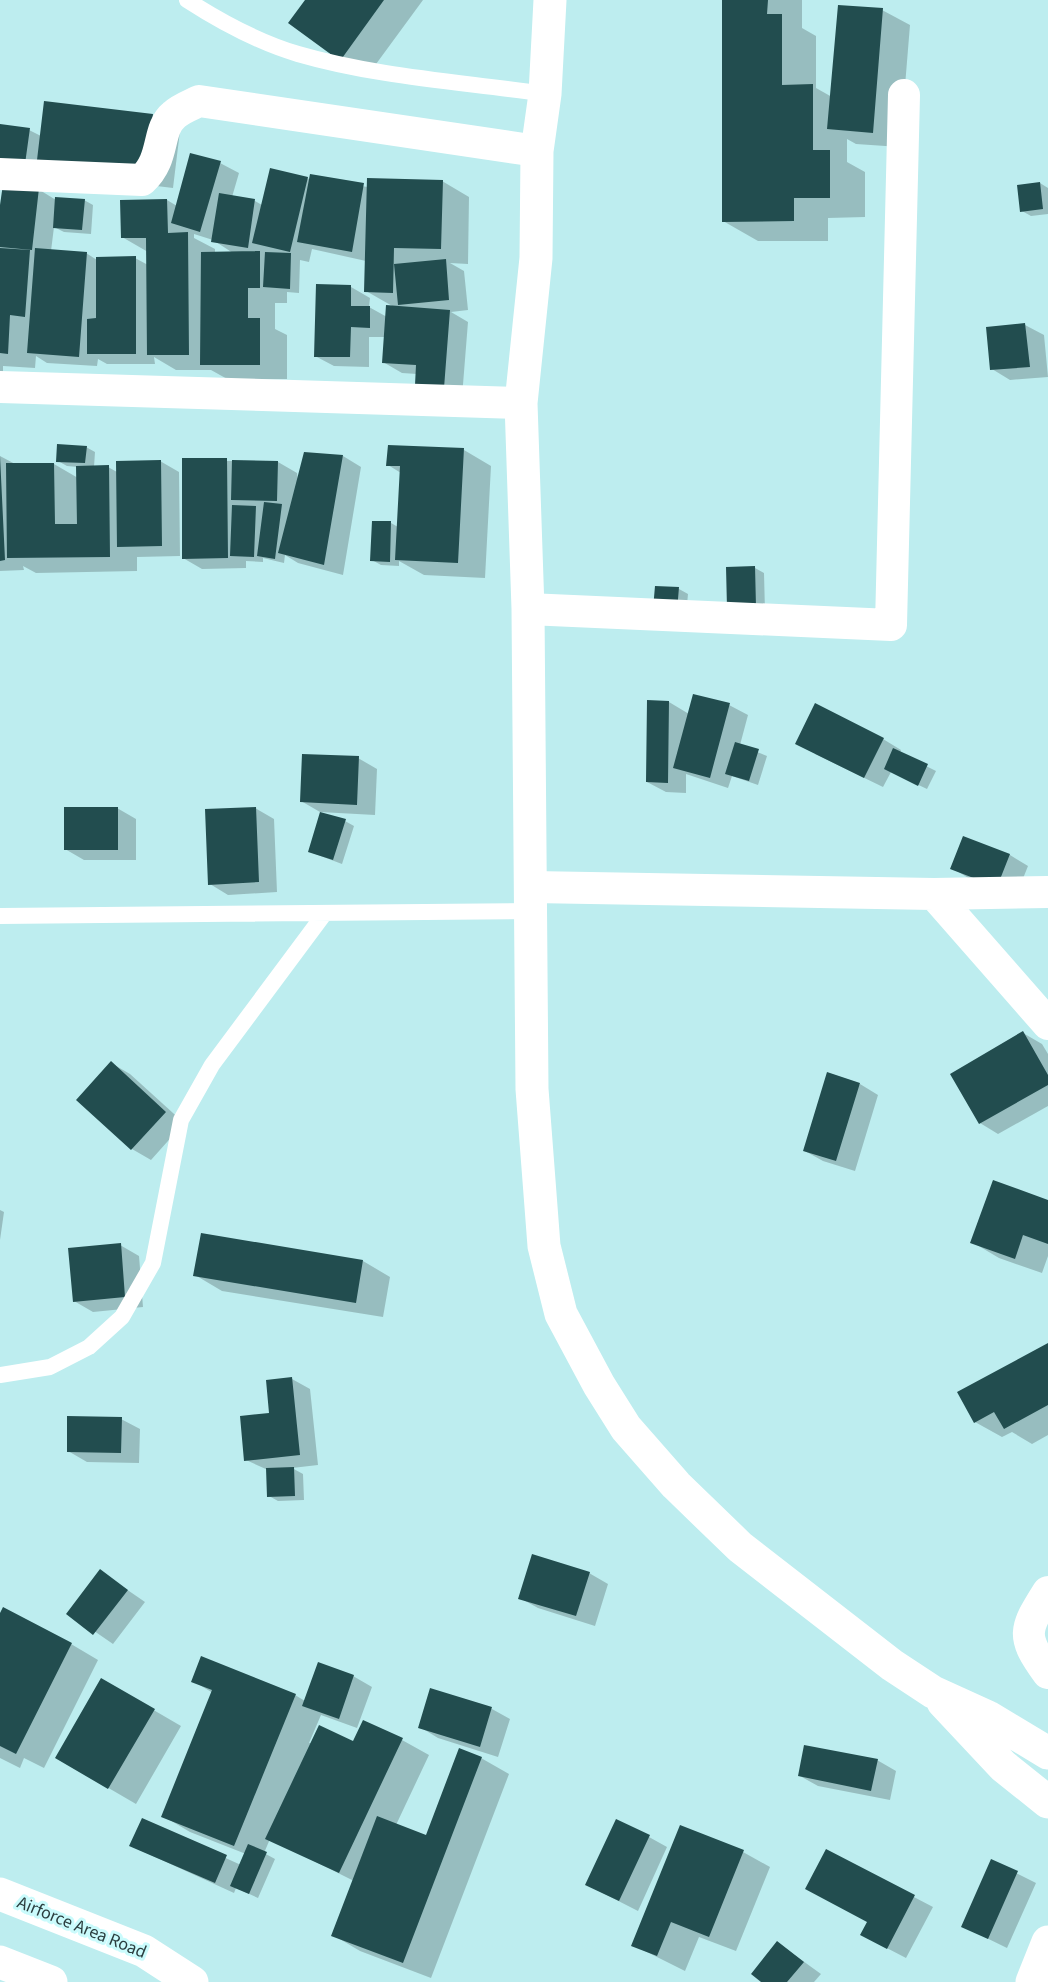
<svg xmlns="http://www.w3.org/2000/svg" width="1048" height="1982" viewBox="0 0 1048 1982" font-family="'Source Sans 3',sans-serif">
<rect width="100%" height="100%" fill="#bdedef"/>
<path fill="#0003" fill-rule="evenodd" d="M307,0h116l-55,75 -27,-15z
M724,0h78v28l14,8v52l16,9 50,-87 28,15 -10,122 -44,-3 -9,-5v23l18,10v45l-37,1v23h-70l-35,-20z
M152,116l28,15 -7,57 -107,-13 -66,-16v-34l29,5 12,6z
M220,163l19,10 -7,24 23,4 7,4 9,-35 39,9 58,8 74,-6 27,16 -1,67 -18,-1 14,8 4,39 -17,2 17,10 -6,75 -45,-23 -15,-1 -19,-11 2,-25h-16v30l-35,-1 -19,-10 2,-70 34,1 19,11 -1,9 18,10 7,-10 -28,-16v-30l-54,-12 -3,13 -9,-2 -1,33 -12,-1v11h-12v26l12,6v44l-58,1 -18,-10h-35l-22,-13 1,7h-48l-9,-5 -1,7 -50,-3 -11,-7 -1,12 -32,-2v6l-3,-1v-164l38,-18 18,11h28l9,5 -2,29 -27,-2 -10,-5 -3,24 35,2 11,7 38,-2 13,7v-13l-26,-15 45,-37 10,6zM194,234l19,6 20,13h-18v-4l-21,-11z
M1040,183l8,5v26l-17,2 -9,-5z
M1025,325l19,10 4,42 -38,3 -18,-11z
M86,447l9,5 -1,15h14l9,5 43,-11 19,11 1,84 -43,1v14l-101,2 -13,-7 1,4 -24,1v-115l17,9 37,-1 24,14v-11l-11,-1 -9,-5z
M464,450l27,16 -6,112 -61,-3 -25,-14v5l-18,-1 -9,-5 19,-37 7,4 3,-54 -13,-8z
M343,456l18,11 -18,108 -45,-12 -13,-8 -1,8 -21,-5v4l-17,-1v7l-44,1 -19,-11v-98l95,2 19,11 1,9z
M755,568l9,5 1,39h-28z
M657,587l22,2 9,5 -2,21z
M669,702l20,12 40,-9 19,10 -8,30 27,11 -9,29 -26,-9 -4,12 -42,-14v19l-20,-1 -19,-10z
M883,739l18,11 -1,3 36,18 -9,18 -36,-17 -8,15 -68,-33z
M358,758l19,11 -2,46 -55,-3 -19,-11z
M117,808l19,11v41h-52l-19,-11z
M255,808l19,11 3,73 -49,3 -18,-11z
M345,821l9,5 -12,38 -32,-12z
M964,838l46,17 18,11 -12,30 -46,-17 -18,-11z
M1023,1033l19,11 6,10v52l-50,28 -18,-11z
M111,1063l19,11 54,49 -33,37 -19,-11 -54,-49z
M860,1084l18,11 -23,76 -32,-10 -18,-10z
M1048,1201v55l-6,17 -43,-15 -27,-16z
M0,1210l4,2 -4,28z
M202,1235l161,26 27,16 -7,40 -161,-26 -27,-16z
M120,1245l19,11 4,51 -50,5 -19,-11z
M1048,1345v90l-16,9 -20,-12 -10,5 -27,-15z
M292,1379l18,10 8,76 -26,3 11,6 1,26 -26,1 -9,-5 -1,-26 -22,-10z
M121,1419l19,10 -1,34 -52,-1 -19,-11z
M100,1571l45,31 -32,42 -45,-31z
M589,1573l19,11 -13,42 -57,-18 -18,-10z
M0,1616l71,28 27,16 -54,108 -20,-10 -4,10 -20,-10z
M353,1676l19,11 -15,41 -36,-13 -12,28 93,-3 27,15 -33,70 31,12 54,-79 28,16 -78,204 -71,-27 -27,-16 21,-54 -84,-42 -6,14 11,6 -17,39 -22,-10 -2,5 -103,-47 11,-26 99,45 5,-11 -56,-22 -27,-16 50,-123 -20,-12 102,14 10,6z
M102,1680l79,46 -45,78 -79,-46z
M492,1709l18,10 -12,38 -60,-19 -18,-11z
M877,1760l19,11 -6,29 -72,-14 -18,-10z
M649,1837l18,10 -29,64 -51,-26z
M826,1851l107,56 -27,51 -25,-13z
M743,1852l27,15 -34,84 -37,-14 -14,34 -52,-26z
M992,1861l44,22 -29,65 -45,-22z
M778,1943l43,31 -7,8h-50z"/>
<path fill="#224d4f" d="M305,0h79l-44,61 -52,-38z
M722,0h46l-1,14h15v71l31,-1v66h17v48h-36v23l-72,1z
M838,5l45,3 -10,125 -46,-4z
M44,101l109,13 -7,59 -109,-13z
M0,124l30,4 -5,36 -25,-3z
M190,153l31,8 -21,71 -29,-9z
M270,168l38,9 -18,75 -38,-9z
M310,174l54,9 -12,69 -55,-10z
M367,178l76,2 -2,69 -47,-1 -1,45 -29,-1z
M1040,182l3,27 -23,3 -3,-27z
M3,184l36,4 -7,62 -32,-3v-42z
M219,193l36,6 -7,49 -37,-6z
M55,197l30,2 -3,31 -29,-2z
M167,199l1,34 20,-1 1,123h-42l-1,-117h-25l-1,-38z
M0,248l30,2 -5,67 -15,-2 -2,39 -8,-1z
M35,248l52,4 -8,105 -52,-4z
M260,251v37h-12v30h12v47h-60l1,-113z
M265,252l26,1 -1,36 -27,-2z
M136,256v98h-49v-35l9,-1v-61z
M446,259l3,41 -51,5 -4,-41z
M316,284l35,1v21h19v22l-19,-1 -1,30h-36z
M386,305l64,5 -6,78 -29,-3 1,-20 -34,-2z
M1025,323l5,44 -40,3 -4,-43z
M57,444l30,2 -2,17 -29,-1z
M388,445l76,3 -6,115 -63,-3 5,-94h-14z
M304,452l39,3 -19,110 -46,-12z
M0,456l5,104 -5,1z
M182,458h45l1,100 -46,1z
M161,460l1,86 -45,1 -1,-86z
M232,460l46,1 -1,40 -46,-1z
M6,463h48l1,61h22l-1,-58 33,-1 1,92 -103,1z
M264,502l18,2 -7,55 -18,-3z
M232,505l24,1 -2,51 -24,-1z
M372,521h19l-1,41 -20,-1z
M755,566l1,41 -29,1 -1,-41z
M655,586l24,1 -2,24 -24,-2z
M693,694l37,9 -20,75 -37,-10z
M647,700l22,1 -1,82 -22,-1z
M815,703l69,35 -20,40 -69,-34z
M735,742l24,7 -10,32 -24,-7z
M893,748l35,16 -10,22 -34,-17z
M302,754l57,2 -2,49 -57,-3z
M64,807h54v43h-54z
M256,807l3,75 -51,3 -3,-76z
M320,812l26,7 -13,41 -25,-8z
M963,836l47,18 -13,33 -47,-18z
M1023,1031l25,44v10l-69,39 -29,-50z
M111,1061l55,51 -35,38 -55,-50z
M827,1072l33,11 -24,78 -33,-10z
M993,1180l55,20v44l-25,-9 -8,24 -45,-16z
M201,1233l162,27 -7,43 -163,-27z
M121,1243l4,54 -52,5 -5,-54z
M1048,1343v62l-44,24 -10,-17 -20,11 -17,-31z
M292,1377l8,78 -56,6 -4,-45 29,-3 -3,-33z
M67,1416l55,1 -1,36 -54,-1z
M294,1467l1,29 -28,1 -1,-29z
M532,1554l58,18 -14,44 -58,-17z
M100,1569l28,21 -35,45 -27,-21z
M3,1607l69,36 -56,111 -16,-8v-133z
M201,1656l95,38 -62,152 -73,-29 51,-127 -21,-8z
M318,1662l36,13 -15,44 -37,-13z
M101,1678l54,31 -47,80 -53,-31z
M430,1688l62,19 -12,40 -62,-19z
M363,1720l40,18 -64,135 -74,-34 54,-114 34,16z
M804,1745l74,14 -7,32 -73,-15z
M459,1748l23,9 -79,206 -72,-27 46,-120 49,19z
M142,1818l85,37 -12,28 -86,-37z
M616,1819l34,16 -31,66 -34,-16z
M680,1825l64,25 -35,87 -38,-15 -14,34 -26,-10z
M248,1844l19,8 -18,42 -19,-8z
M826,1849l89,46 -28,54 -27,-14 7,-13 -62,-33z
M991,1859l27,12 -30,68 -27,-12z
M777,1941l27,21 -17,20h-26l-10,-8z"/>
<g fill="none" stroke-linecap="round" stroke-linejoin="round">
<path stroke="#fff" stroke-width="16" d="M187,0c34,22 71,42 111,54 79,23 165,28 247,40
M0,916l532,-5
M0,1375l50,-8 39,-20 33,-30 31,-54 28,-143 31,-55 113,-152"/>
<path stroke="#fff" stroke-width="32" d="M0,174l142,6c24,-22 14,-50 32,-65 6,-6 17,-10 25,-14l338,50
M0,387l521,16
M528,609l363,16 13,-530
M532,887l402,7 114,-2
M934,894l114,130
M1048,1592c-24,38 -27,44 0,81"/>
<path stroke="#fff" stroke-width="33" d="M550,0l-5,94 -8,57 -1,107 -15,145 7,206 4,480 12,157 17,68 38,71 27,43 50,57 64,62 152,118 41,27 55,25 60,36
M943,1702l60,64 45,36
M0,1894l144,57 48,31
M0,1962l51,20
M1032,1982l16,-40"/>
</g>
<g text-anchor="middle" stroke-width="6" stroke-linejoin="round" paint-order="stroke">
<g font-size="18" fill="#2b3e3f" stroke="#cafbfc">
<text transform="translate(82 1927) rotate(22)" y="6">Airforce Area Road</text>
</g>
</g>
</svg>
